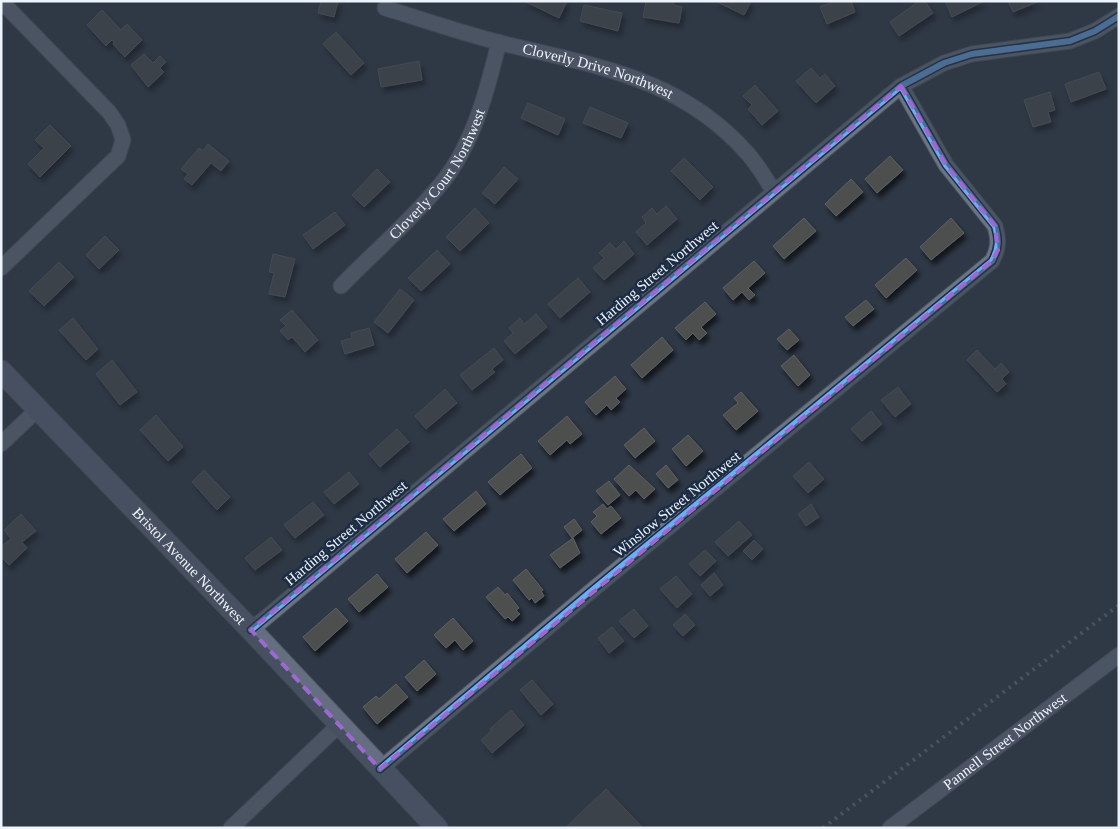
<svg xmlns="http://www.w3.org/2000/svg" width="1120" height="829" viewBox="0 0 1120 829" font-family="Georgia,serif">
<defs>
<filter id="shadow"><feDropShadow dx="3" dy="5" stdDeviation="2.5" flood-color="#0009"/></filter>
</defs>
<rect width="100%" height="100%" fill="#2f3846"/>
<path fill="#4d4f50" stroke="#5e6060" filter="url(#shadow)" d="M321,1h17l-4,16 -16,-4z
M524,1h43l-8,17z
M646,1h28l-1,4 9,2 -3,16 -36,-6z
M715,1h36l-7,14z
M835,1h16l4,11 -28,12 -7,-17z
M919,1h6l8,12 -34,23 -9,-14z
M945,1h39l-32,16z
M1008,1h29v1l-24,10z
M584,5l38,8 -4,18 -38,-10z
M102,10l19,20 6,-6 15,16 -17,17 -12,-13 1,-2 -2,-2 -6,6 -19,-21z
M336,32l28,31 -13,12 -28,-31z
M144,54l9,9 7,-7 6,6 -6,6 4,4 -16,15 -17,-22z
M419,61l3,19 -41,7 -3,-18z
M811,68l9,10 5,-4 10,12 -19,17 -20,-22z
M1099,72l7,17 -35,13 -6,-18z
M755,85l23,26 -16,14 -14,-16 4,-4 -9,-9z
M1050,92l5,18 -7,2 3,10 -18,5 -9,-27z
M528,103l37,16 -7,16 -37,-17z
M590,107l38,16 -7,15 -38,-15z
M50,125l21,21 -31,31 -12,-13 16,-16 -9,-8z
M208,144l21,17 -8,10 -10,-8 -19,22 -8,-6 4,-5 -7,-5 18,-21 4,3z
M890,156l13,14 -26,23 -12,-14z
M684,158l29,29 -13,13 -29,-29z
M504,167l14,12 -23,25 -13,-11z
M377,169l13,13 -26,25 -12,-12z
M851,179l12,13 -27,24 -11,-12z
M666,206l11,13 -30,26 -11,-13 10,-9 -4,-6 10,-9 5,6z
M475,208l14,15 -29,28 -14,-14z
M335,212l10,13 -32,24 -10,-14z
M804,218l12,13 -32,28 -11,-13z
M951,218l13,15 -33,27 -11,-13z
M105,236l14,14 -20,19 -13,-14z
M624,241l10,13 -30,26 -11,-12 11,-10 -5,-5 11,-10 6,6z
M437,250l13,14 -29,27 -13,-13z
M273,254l22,5 -10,38 -16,-3 5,-21 -5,-1z
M906,258l11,12 -31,28 -11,-13z
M754,261l11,12 -17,15 7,7 -6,5 -7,-8 -9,8 -10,-12z
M59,262l15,15 -30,29 -15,-15z
M578,278l12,14 -30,26 -12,-14z
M400,289l14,11 -26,33 -14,-11z
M866,300l8,9 -21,17 -8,-9z
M705,302l11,12 -15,13 6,6 -8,7 -6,-7 -7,7 -11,-12z
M292,310l26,30 -13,12 -13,-15 -4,3 -8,-9 6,-5 -6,-6z
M536,314l11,13 -32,27 -11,-13 9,-8 -4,-5 11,-10 4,6z
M73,318l25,31 -12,11 -27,-30z
M369,328l5,17 -29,9 -4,-13 11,-3 -1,-5z
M789,329l10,11 -12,10 -10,-11z
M662,337l11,13 -31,28 -11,-13z
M494,348l9,12 -11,9 3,3 -23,18 -12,-15z
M977,350l18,19 6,-6 8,9 -7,7 4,5 -9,8 -30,-32z
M794,355l16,20 -12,11 -17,-20z
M112,360l25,32 -17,13 -24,-31z
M615,376l11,13 -10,9 4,4 -9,8 -4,-5 -11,10 -11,-13z
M898,387l13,17 -16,13 -14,-17z
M445,389l12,14 -31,26 -11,-13z
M741,392l17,19 -22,19 -13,-15 15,-12 -4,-5z
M871,411l11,13 -20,17 -11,-12z
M156,415l27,32 -15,14 -28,-31z
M567,416l15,18 -12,10 -3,-4 -17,15 -12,-14z
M644,428l11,13 -20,17 -11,-13z
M397,429l12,13 -29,25 -11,-13z
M688,435l15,16 -17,15 -14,-17z
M521,454l11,14 -32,27 -12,-13z
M809,462l15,17 -16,14 -15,-17z
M629,465l26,24 -11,10 -8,-9 -7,6 -15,-17z
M666,465l12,15 -10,8 -12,-14z
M204,470l26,27 -13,13 -25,-28z
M349,472l10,12 -25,20 -10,-12z
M609,481l11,14 -12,10 -12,-14z
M476,491l10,13 -32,27 -11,-12z
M313,502l11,13 -29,23 -11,-13z
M603,504l4,5 4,-3 10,12 -20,16 -10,-12 6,-6 -4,-4z
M811,504l8,13 -13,9 -8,-12z
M21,514l15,17 -14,11 5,6 -18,17 -8,-8v-10l10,-8 -7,-9z
M574,519l8,11 -10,8 -8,-11z
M739,521l13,14 -24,21 -13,-14z
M426,532l12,13 -31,28 -12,-14z
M271,537l11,13 -27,20 -10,-12z
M573,538l7,15 -20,15 -10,-13z
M754,540l9,9 -11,11 -9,-9z
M705,550l11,11 -16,15 -11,-12z
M526,569l17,21 -2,1 3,5 -9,7 -3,-5 -3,2 -16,-20z
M714,573l9,12 -13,11 -9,-11z
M377,574l11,13 -29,25 -11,-13z
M676,576l16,18 -15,14 -17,-19z
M498,587l7,8 2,-2 12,15 -3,2 4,4 -8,7 -4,-4 -3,2 -19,-22z
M336,608l12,13 -33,30 -12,-14z
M634,609l14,17 -14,12 -15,-17z
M685,614l10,11 -12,11 -10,-11z
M453,618l20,23 -10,9 -8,-10 -9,8 -12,-13z
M612,627l12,14 -15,12 -11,-15z
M424,660l12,14 -19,17 -12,-14z
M532,680l21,24 -12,11 -21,-25z
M396,684l12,13 -31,27 -14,-17 13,-11 3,3z
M511,710l13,15 -32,28 -11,-13 11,-10 -2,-1z
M606,789l37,39h-78z"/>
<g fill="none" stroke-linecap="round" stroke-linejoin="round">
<defs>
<g id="street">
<path id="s1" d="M385,8c39,12 77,25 116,35 94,23 180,34 247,111 10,11 18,25 26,38"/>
<path d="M1,268l117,-112 5,-16 -5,-15 -9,-13 -108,-111"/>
<path id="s2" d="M341,286c31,-32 65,-61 94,-95 37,-41 51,-96 64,-149"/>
<path d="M1,444l37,-35"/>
<path d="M251,630l650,-544 43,-23 28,-9 98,-13 25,-10 24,-15"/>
<path d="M380,769l210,-177 402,-331c7,-13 7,-21 3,-35l-49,-61 -45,-79"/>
<path d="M231,828l108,-103"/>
<path id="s3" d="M890,828l229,-173"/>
</g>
<g id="secondary">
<path id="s4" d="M1,371l250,259 186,198"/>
</g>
</defs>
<use href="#street" stroke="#4f5762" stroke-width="17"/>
<use href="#secondary" stroke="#4f5762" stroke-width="23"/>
<use href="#street" stroke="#6b7585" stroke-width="15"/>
<use href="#secondary" stroke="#646e80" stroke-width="21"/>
<path stroke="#69717d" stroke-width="4" stroke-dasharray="2.5 5" stroke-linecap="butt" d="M823,828l296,-223"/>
<defs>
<path id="cycleway" d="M251,630l650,-544 43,-23 28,-9 98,-13 25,-10 24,-15
M380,769l210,-177 402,-331c7,-13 7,-21 3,-35l-49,-61 -45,-79"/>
</defs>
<use href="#cycleway" stroke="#1c2c44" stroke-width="9"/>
<use href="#cycleway" stroke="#6dadf4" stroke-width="6"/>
</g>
<path d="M0 0H1120V829H0ZM901,86l45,79 49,61 3,24 -6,11 -612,508 -129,-139z" fill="#2f3846" fill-opacity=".55" fill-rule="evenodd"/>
<path fill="none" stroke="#9e68d2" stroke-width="4" stroke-dasharray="10 6" stroke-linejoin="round" d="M901,86l45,79 49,61 3,24 -6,11 -612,508 -129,-139z"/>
<g text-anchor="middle" stroke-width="5" stroke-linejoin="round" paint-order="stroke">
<g font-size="15" fill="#eef4fe" stroke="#1c2c44">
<text dy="5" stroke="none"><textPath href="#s1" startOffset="222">Cloverly Drive Northwest</textPath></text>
<text dy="5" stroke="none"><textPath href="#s2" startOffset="149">Cloverly Court Northwest</textPath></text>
<text transform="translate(657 273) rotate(-40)" y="5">Harding Street Northwest</text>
<text transform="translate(677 504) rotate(-39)" y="5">Winslow Street Northwest</text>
<text transform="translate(346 533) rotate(-40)" y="5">Harding Street Northwest</text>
<text dy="5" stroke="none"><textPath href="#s4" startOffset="271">Bristol Avenue Northwest</textPath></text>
<text dy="5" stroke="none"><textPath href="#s3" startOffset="144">Pannell Street Northwest</textPath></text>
</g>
</g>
<rect width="1120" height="829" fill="none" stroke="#eef4fe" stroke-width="5"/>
</svg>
